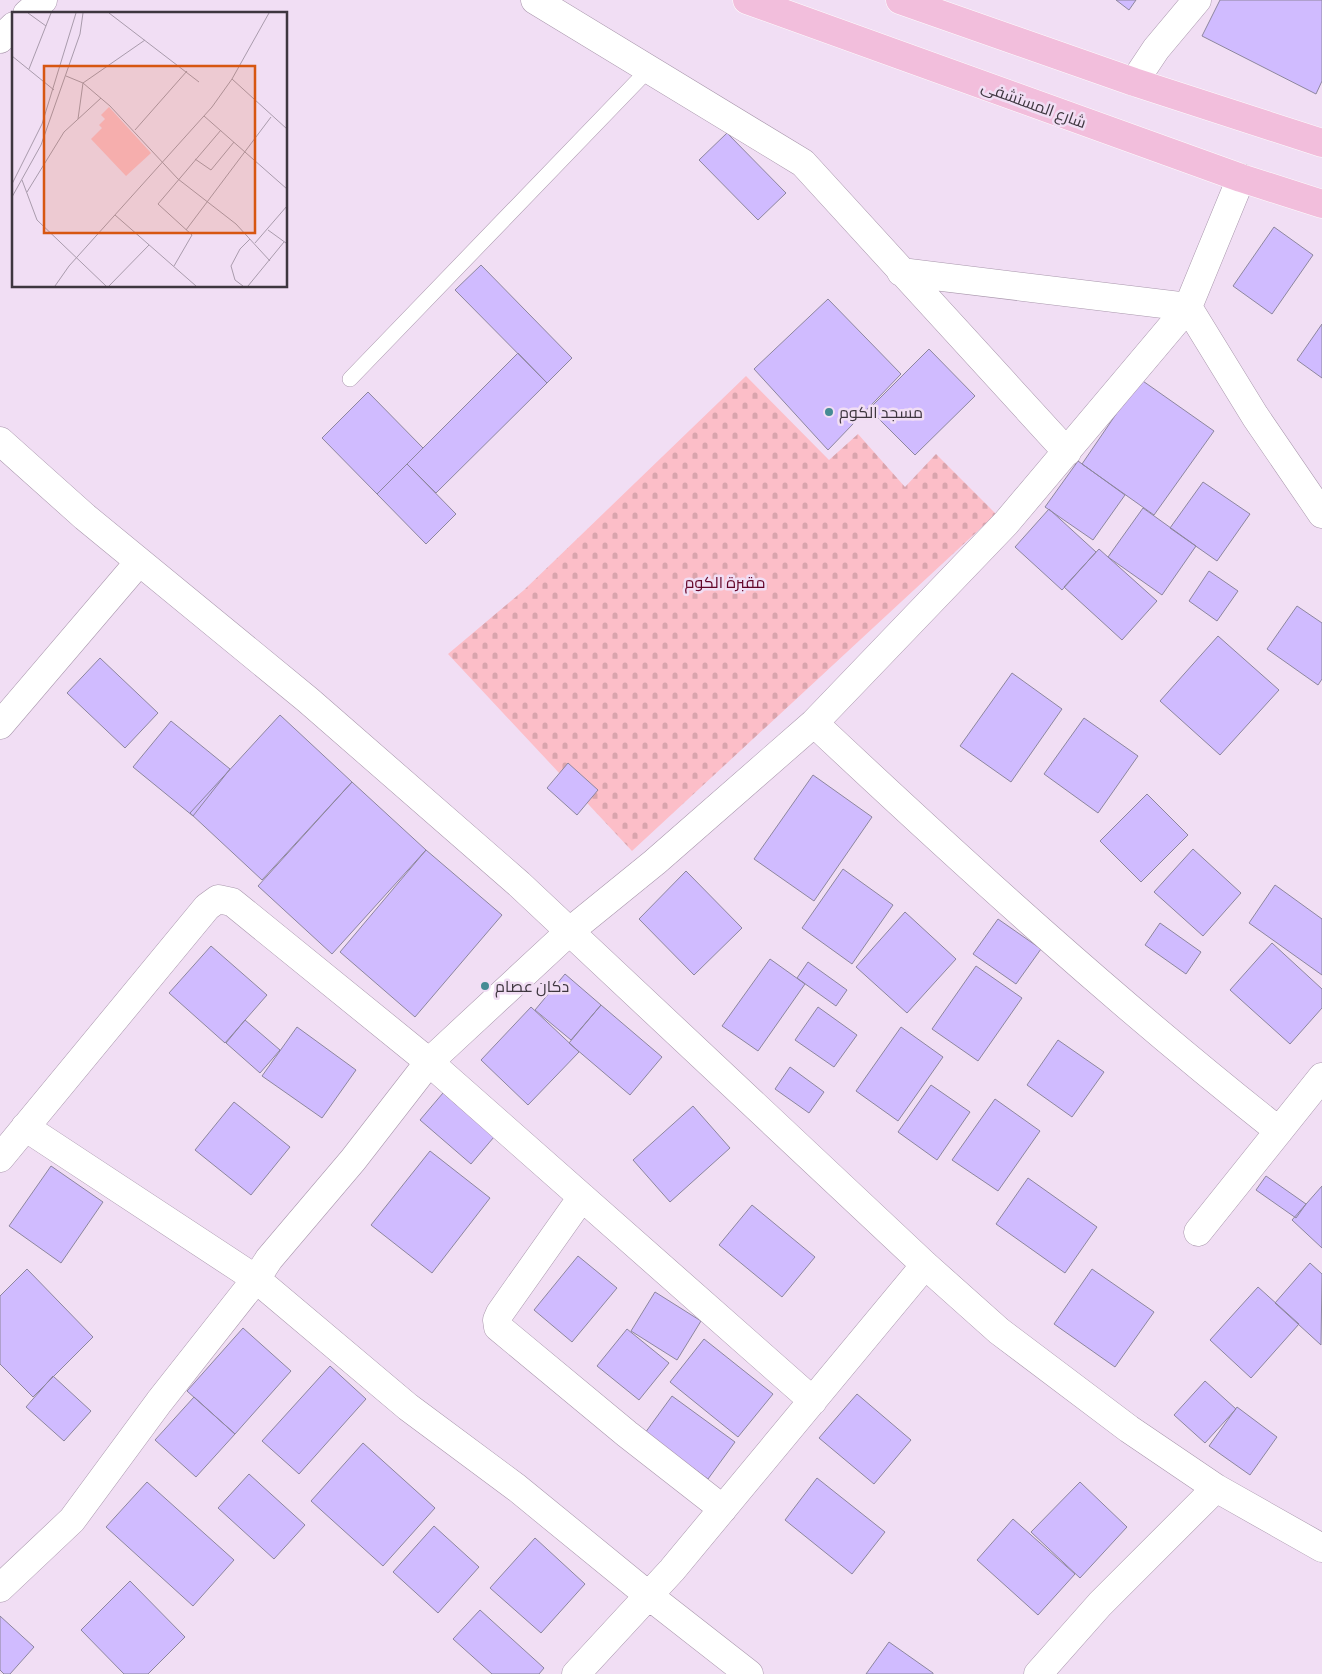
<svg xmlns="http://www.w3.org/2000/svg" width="1322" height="1674" viewBox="0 0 1322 1674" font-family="Barlow,Cairo,sans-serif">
<defs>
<pattern id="cemetery-stones" width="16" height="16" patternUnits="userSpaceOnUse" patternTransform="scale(1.25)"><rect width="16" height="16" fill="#fcbec8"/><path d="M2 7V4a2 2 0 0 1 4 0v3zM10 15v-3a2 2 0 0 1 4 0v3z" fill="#d9a4ad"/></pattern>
</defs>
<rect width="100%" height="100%" fill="#f1def4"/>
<path fill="url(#cemetery-stones)" d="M746,376l83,84 29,-26 47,53 31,-33 60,60 -364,337 -184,-197 76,-64z"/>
<path fill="#d0bbff" stroke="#8d869e" d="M1116,0h20l-7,10z
M1220,0h102v81l-6,13 -114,-58z
M727,133l59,60 -28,27 -59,-60z
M1274,227l39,28 -41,59 -39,-28z
M481,265l91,93 -25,25 -92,-93z
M828,299l73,75 -73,76 -74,-81z
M1322,324v54l-25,-18z
M929,349l46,47 -60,59 -46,-46z
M518,353l29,30 -111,110 -29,-29z
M1140,379l74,52 -60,84 -72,-51z
M368,392l55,56 -46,46 -55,-56z
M1078,461l47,34 -32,45 -48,-33z
M407,464l49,50 -30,30 -49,-50z
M1203,482l47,32 -33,47 -47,-33z
M1143,508l53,38 -34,49 -54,-38z
M1049,509l47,43 -34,38 -47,-43z
M1099,549l58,52 -35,39 -58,-53z
M1209,571l29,20 -21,30 -28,-20z
M1297,606l25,17v56l-4,6 -51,-36z
M1218,636l61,54 -59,65 -60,-54z
M100,658l58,55 -33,35 -58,-55z
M1012,673l50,36 -51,73 -51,-36z
M280,715l72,67 -90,98 -72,-67z
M1084,718l54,38 -40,57 -54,-39z
M171,721l59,48 -37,47 -60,-49z
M568,763l30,27 -21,25 -30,-27z
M813,775l59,42 -58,84 -60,-42z
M352,782l74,68 -94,104 -74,-68z
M1147,794l41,41 -47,47 -41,-41z
M1193,849l48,44 -38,43 -49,-44z
M426,850l76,65 -87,102 -75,-65z
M843,869l50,36 -41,59 -50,-36z
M686,871l56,57 -48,47 -55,-56z
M1275,885l47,34v56l-73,-52z
M905,912l51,47 -49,54 -51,-46z
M998,919l43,30 -25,35 -43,-30z
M1160,923l41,29 -15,22 -41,-29z
M1272,943l50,46v19l-32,36 -60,-54z
M211,946l56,49 -42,48 -56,-50z
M770,959l35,25 -47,67 -36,-25z
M808,962l39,28 -11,16 -39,-28z
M976,966l46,32 -44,63 -46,-32z
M565,974l36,31 -30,35 -36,-30z
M601,1005l61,52 -32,38 -61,-52z
M531,1007l48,45 -51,53 -47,-45z
M818,1007l39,28 -23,32 -39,-27z
M245,1020l35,30 -20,23 -34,-30z
M297,1027l59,43 -34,48 -60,-42z
M901,1027l42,30 -45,64 -42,-30z
M1058,1040l46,32 -32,45 -45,-32z
M790,1067l34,25 -15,21 -34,-24z
M931,1085l39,27 -33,48 -39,-28z
M443,1093l51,44 -23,27 -51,-44z
M995,1099l45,32 -42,60 -46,-31z
M234,1102l56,45 -39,48 -56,-45z
M693,1106l37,42 -60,54 -37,-42z
M430,1151l60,47 -58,75 -61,-48z
M51,1166l52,36 -42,61 -52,-37z
M1266,1176l40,28 -10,14 -40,-28z
M1028,1178l69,49 -32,46 -69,-49z
M1322,1186v62l-30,-28z
M752,1205l63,52 -33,40 -63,-52z
M578,1256l39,32 -45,54 -38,-32z
M1310,1263l12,11 -1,71 -46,-42z
M27,1269l66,68 -60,60 -33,-33v-68z
M1092,1269l62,43 -39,55 -61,-43z
M1258,1287l41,37 -48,54 -41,-38z
M655,1292l46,29 -24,39 -46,-29z
M243,1328l48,43 -56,63 -48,-43z
M627,1329l42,34 -30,37 -42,-34z
M704,1339l69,55 -35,43 -68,-55z
M330,1366l36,33 -67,75 -37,-33z
M53,1376l38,35 -27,30 -38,-34z
M1205,1381l31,28 -31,34 -31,-28z
M857,1394l54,46 -37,44 -55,-46z
M672,1396l63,46 -27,37 -63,-46z
M194,1397l41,37 -39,43 -41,-37z
M1237,1407l40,30 -27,38 -41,-29z
M363,1443l72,65 -52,58 -72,-65z
M249,1474l56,51 -31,34 -56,-51z
M817,1478l68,54 -33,42 -67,-54z
M147,1482l87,78 -41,46 -87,-79z
M1080,1482l47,45 -47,51 -49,-46z
M1013,1519l62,55 -37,41 -61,-55z
M434,1526l45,41 -41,46 -45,-41z
M535,1538l50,46 -44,49 -51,-45z
M130,1581l55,56 -37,37h-24l-43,-44z
M480,1610l64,58 -5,6h-47l-39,-35z
M0,1616l34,31 -24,27h-6l-4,-4z
M889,1642l44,31v1h-67z"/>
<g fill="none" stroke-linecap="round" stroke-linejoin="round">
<defs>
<path id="lane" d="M350,379l299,-310"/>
<path id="street" d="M535,0l268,163 264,289
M27,14l16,-14
M0,39l14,-13
M1134,82l22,-33 41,-49
M901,272l287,35 67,109 67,98
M0,441l85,76 223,183 211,184 406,381 74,66 130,98 87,59 106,60
M814,723c150,141 303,280 465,408
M0,725l139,-163
M25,1127l231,152 152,128 109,81 131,107 101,79
M0,1158l207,-251 11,-8 14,3 197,160 384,339
M582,1197l-82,116 -3,7 1,7 129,107 96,75
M1198,1232l124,-155
M0,1588l72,-68 87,-118 97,-123 13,-20 84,-99 76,-98 141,-131 85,-69 159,-139 192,-200 182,-216 53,-129
M576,1674l96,-104 253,-305
M1038,1674l62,-70 116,-116"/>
<path id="primary" d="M747,0l494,178 81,26
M900,0l234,82 188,61"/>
</defs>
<use href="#lane" stroke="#a997ac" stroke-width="16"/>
<use href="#street" stroke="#a997ac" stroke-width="29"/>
<use href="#primary" stroke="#fff" stroke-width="29"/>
<use href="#lane" stroke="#fff" stroke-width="15"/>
<use href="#street" stroke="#fff" stroke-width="28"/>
<use href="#primary" stroke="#f2bedc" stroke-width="28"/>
</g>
<g fill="#458b94" stroke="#f1def4" stroke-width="2">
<circle cx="829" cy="412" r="5"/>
<circle cx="485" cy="986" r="5"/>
</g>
<g text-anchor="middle" stroke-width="5" stroke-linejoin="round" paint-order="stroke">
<g font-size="16" fill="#3e363f" stroke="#f1def4">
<text transform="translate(1034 104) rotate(20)" y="6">شارع المستشفى</text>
</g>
<g font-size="16" fill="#3e363f" stroke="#f1def4" text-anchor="start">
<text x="839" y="418">مسجد الكوم</text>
<text x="495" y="992">دكان عصام</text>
</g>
<g font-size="16" fill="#630428" stroke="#f1def4">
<text x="725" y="588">مقبرة الكوم</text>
</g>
</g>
<g transform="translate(12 12)">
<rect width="275" height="275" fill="#f1def4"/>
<path d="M97,95l42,46 -25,23 -35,-37 11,-11 -3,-3 6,-6 -4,-4z" fill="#fcbec8"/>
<path fill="none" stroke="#a99bac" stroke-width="1" d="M16,1l18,13M97,1l90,69M0,44l42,34M17,57l22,-56M54,64l17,7 27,23 68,73 58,45 34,37M220,67l55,50M192,104l83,73M66,107l5,-36 62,-43M123,118l52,-59M183,147l16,11 23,-28M10,168l15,40 69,66M0,172l30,-60 34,-111M15,180l37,-60 37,-34M0,185l29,-52 39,-111 3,-21M103,203l81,71M174,218l85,-113M256,218l18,13M243,231l32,-37M162,254l18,-31 -34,-31 63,-74M43,274l14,-20 143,-159 20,-28 37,-66M97,274l40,-41M231,274l-8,-6 -4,-14 9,-17 10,-10M236,274l36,-44"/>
<path fill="#d75611" fill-opacity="0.15" stroke="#d75611" stroke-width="2.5" d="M32,54h211v167h-211z"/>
<rect width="275" height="275" fill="none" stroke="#3e363f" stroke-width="2.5"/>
</g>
</svg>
